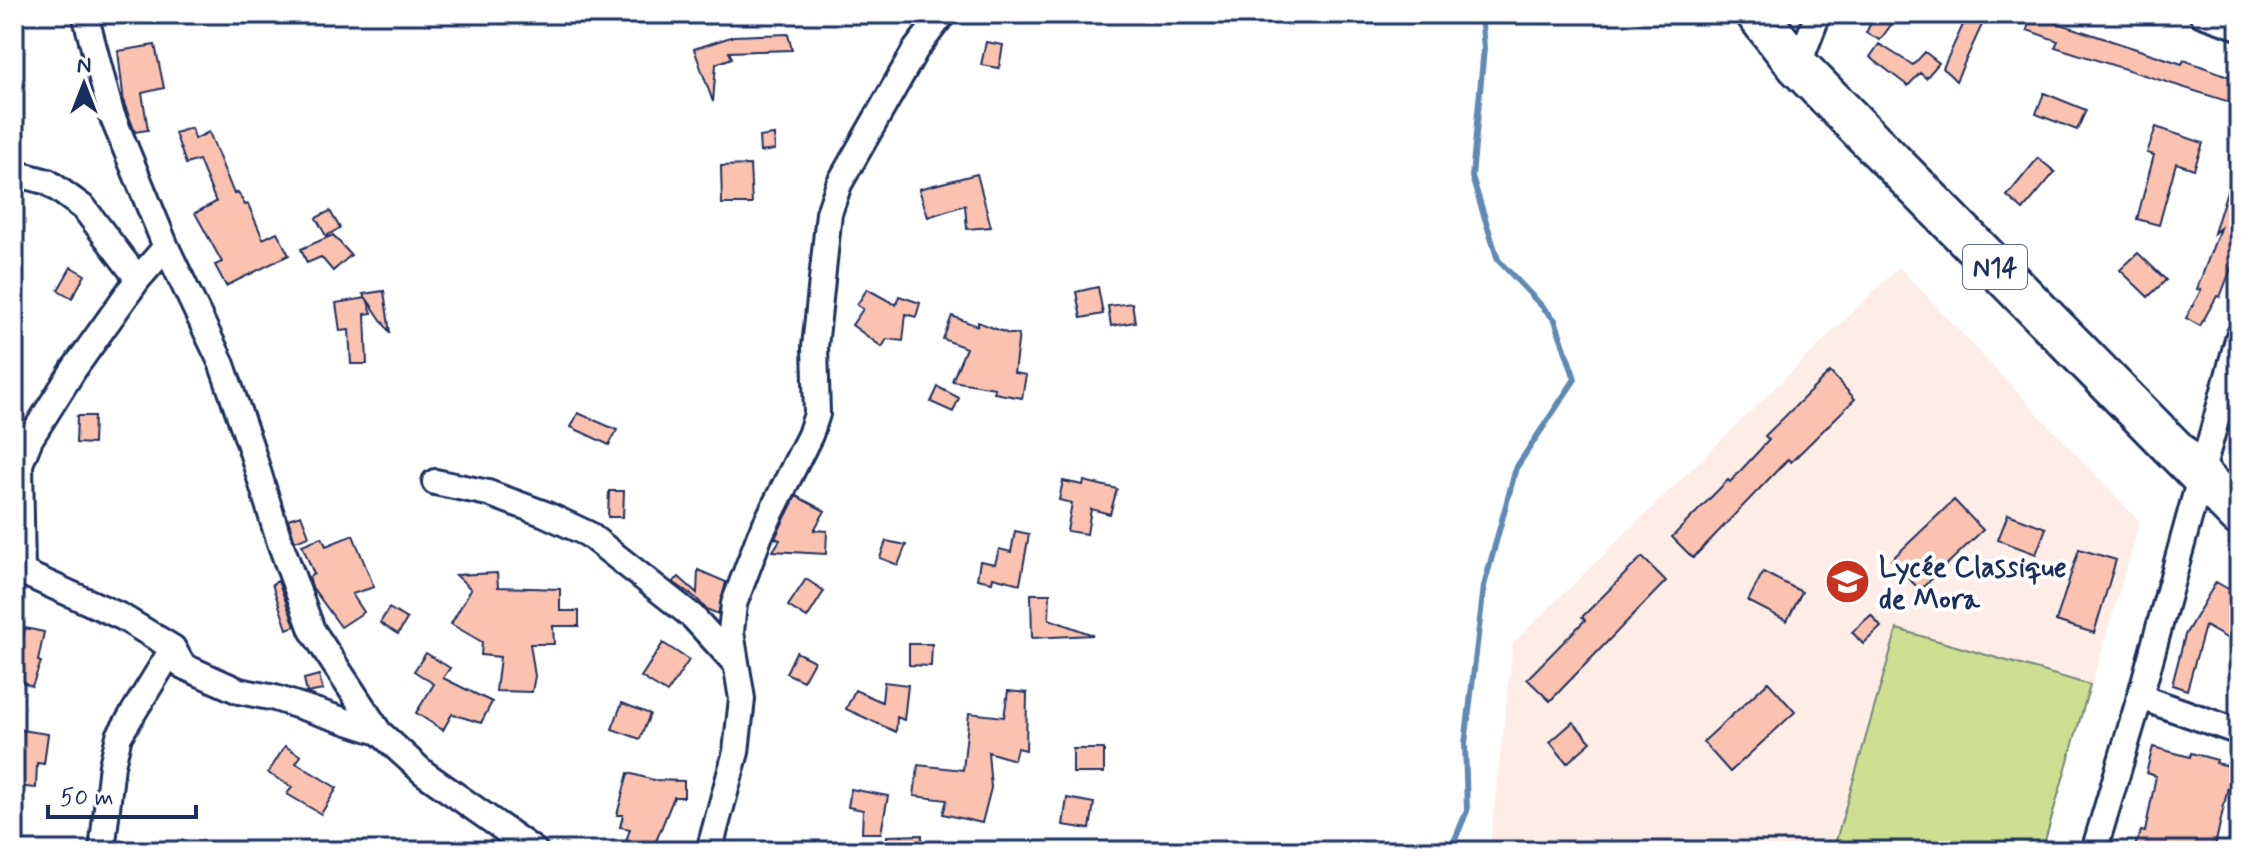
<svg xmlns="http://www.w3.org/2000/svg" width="2253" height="865" viewBox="0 0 2253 865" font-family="Mynerve,sans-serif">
<rect width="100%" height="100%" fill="#fff"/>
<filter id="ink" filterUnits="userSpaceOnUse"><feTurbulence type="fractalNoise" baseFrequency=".0125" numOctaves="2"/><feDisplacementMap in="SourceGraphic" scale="16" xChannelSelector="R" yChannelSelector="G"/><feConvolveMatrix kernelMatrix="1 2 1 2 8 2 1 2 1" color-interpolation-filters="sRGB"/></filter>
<g filter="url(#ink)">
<path fill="#feede7" d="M1899,267l241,255 -98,329h-553l24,-208z"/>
<path fill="#cedf92" stroke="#748778" stroke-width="2" d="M1897,629l193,56 -48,166h-209z"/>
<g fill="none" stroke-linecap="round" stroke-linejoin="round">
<path stroke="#608ab4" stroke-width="6" d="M1450,851l17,-40 -2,-67 19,-158 32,-118 59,-89 -20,-59 -57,-60 -26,-83 12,-129 -3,-34"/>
</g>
<path fill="#fbc2b0" stroke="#1b2f5e" stroke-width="2" d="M1875,14l16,11 -11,15 -14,-7z
M1968,14h19l-31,67 -13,-13z
M2032,14h24l-2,8 128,42 2,-4 55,20v25l-184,-58 3,-6 -31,-11z
M788,34l4,16 -63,2 3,6 -16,6 -3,38 -19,-53 40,-13z
M986,42l17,3 -4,23 -18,-3z
M1879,44l34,21 12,-13 14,11 -13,15 -6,-5 -12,13 -38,-29z
M155,45l9,43 -22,5 6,37 -13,2 -11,-29 -6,-52z
M2044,93l42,17 -9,20 -41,-16z
M2156,127l47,16 -9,26 -18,-6 -17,62 -22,-6 17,-64 -7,-2z
M191,128l4,11 14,-7 25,62 4,-2 7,13 3,-1 15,35 14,-7 12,23 -63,31 -11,-21 7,-3 -27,-49 21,-11 -17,-42 -13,4 -11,-31z
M774,135l1,15 -15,2 -1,-15z
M2038,158l17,14 -32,38 -16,-14z
M750,165l2,39h-30l-1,-38z
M2235,165h4v65l-7,24 4,2 -16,41 -3,-1 -17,30 -14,-8 15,-28 -4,-1 23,-61 -6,5z
M977,174l14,53 -24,2 -2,-24 -37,12 -9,-28z
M330,211l10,17 -14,8 -10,-18z
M333,235l18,20 -18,16 -12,-14 -14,6 -6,-14z
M2138,253l28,27 -18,17 -28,-27z
M71,267l14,8 -13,23 -14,-8z
M1098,287l5,27 -22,4 -5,-26z
M867,289l29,16 3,-9 21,7 -4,14 -10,-3 -3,27 -16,-2 -5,8 -30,-22 11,-16 -6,-4z
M384,291l6,42 -23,-34 5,14 -7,1 2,50h-16l-2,-34 -9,1 -4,-28 30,-5 -3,-4z
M1132,303l3,19 -24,4 -3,-20z
M952,316l25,10 1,-4 31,12h10l-5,39 12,2 -4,23 -28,-5 1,-5 -43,-7 14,-33 -23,-9z
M1830,372l25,27 -64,63 -3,-3 -95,99 -21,-21 56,-57 2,2 39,-42 -4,-4z
M938,387l21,11 -6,14 -22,-10z
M578,413l39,17 -8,15 -38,-18z
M77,416h17l-1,28 -17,-1z
M1063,481l20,4 1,-4 33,8 -7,25 -19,-5 -4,25 -20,-3 5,-28 -13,-3z
M609,491h15l-1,26h-15z
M796,496l29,15 -11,19 13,1 -1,23 -53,-3 7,-11 -5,-2z
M1954,500l29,30 -63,60 -29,-30z
M2008,514l38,14 -10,26 -38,-14z
M301,515l8,21 -14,5 -7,-22z
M1015,531l14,3 -9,50 -27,-7 -1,5 -15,-3 3,-18 15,3 4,-15 12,3z
M353,535l21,52 -22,7 12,18 -23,15 -29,-40 -3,-10 5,-3 -12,-29 20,-8 4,9z
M886,541l20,4 -8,20 -18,-7z
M2079,549l37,11 -22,73 -38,-12z
M1642,557l24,24 -116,120 -23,-22 58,-59 -3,-3z
M698,570l28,12 -8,32 -12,-5 -10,-11 -23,-16 6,-5 18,16z
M1763,572l39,20 -15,29 -39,-20z
M497,573l1,14 62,2v22h19v15h-26l1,18h-24l5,32 -3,16 -36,-1 4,-34 -19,-2 1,-13 -31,-18 20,-35 -15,-14z
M806,579l18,12 -17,27 -19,-12z
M278,581l17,45 -8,3 -15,-45z
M2216,582l23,13v50l-34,-19 -18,64 -15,-5 13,-50z
M1031,594h19l-1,25 44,16 -61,3z
M389,608l18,11 -9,15 -18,-11z
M1871,615l10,12 -18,17 -11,-12z
M25,628l19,4 -6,29 3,1 -9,24 -18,-7z
M663,643l26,17 -22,33 -26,-16z
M909,644h23l-1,22 -22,-1z
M796,652l18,9 -11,20 -17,-8z
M426,653l24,15 -7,10 49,24 -11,21 -29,-9 -9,16 -27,-17 18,-29 -20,-13z
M319,675l4,15 -16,3 -3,-14z
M884,682l24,3 -4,35 -7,-3 -1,15 -50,-23 9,-19 27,12z
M1768,682l27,30 -65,60 -27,-30z
M1008,691l19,2 -1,57 -9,-2 -3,12 -26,-8 3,36 -9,35 -39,-9 4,-14 -33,-4 4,-31 45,5 6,-57 35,4z
M622,703l28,11 -10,25 -28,-10z
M1573,722l18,20 -24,21 -17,-21z
M14,729l34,5 -4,30 -7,-1 -1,25 -22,-2z
M285,746l16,10 -5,7 41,25 -16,26 -34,-20 5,-7 -24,-14z
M2153,747l37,10 1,-4 26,7 -1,3 23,5v22l-11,-3 -14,64h-65l-14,-5 6,-15 4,1 11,-56 -10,-3z
M1073,749h31v24h-31z
M628,773l26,7 30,1v16h-10l-22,54h-29l7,-22 -10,-2 3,-12h-6z
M851,789l37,7 -7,37h-19l1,-23 -15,-3z
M1067,798l27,5 -4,26 -27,-4z
M922,835v16h-36l1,-15z"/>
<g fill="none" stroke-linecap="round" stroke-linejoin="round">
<defs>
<path id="minor" d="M85,14l26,99 55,134 55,115 29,83 28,92 34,93 67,102 45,41 111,78
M2202,14l37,13
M1798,66l20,-52
M14,173l34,9 36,26 54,71
M435,482l53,11 57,21 43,20 105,83 43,47
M14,572h8l100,45 51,31 10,18 56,25 36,7 104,34
M22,572l-2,-108 10,-25 44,-70 64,-90 28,-32
M2140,697l99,35
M102,851l10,-86 7,-29 54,-88
M709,851l27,-99 6,-53 -11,-67 3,-28 26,-69 50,-100 7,-21 -2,-67 14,-134 10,-29 77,-135 27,-35
M2094,851l46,-154 99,-361"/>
<path id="trunk" d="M1757,14l41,52 441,449"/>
</defs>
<use href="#minor" stroke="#1b2f5e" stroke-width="30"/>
<use href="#trunk" stroke="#1b2f5e" stroke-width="46"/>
<use href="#minor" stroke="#fff" stroke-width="24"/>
<use href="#trunk" stroke="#fff" stroke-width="40"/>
</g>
</g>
<defs>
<symbol id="school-disc" viewBox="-11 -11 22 22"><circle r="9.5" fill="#c8321e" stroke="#fff"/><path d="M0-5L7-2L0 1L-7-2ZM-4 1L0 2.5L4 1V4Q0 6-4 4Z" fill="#fff"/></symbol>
</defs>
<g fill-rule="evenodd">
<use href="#school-disc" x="1822" y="556" width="51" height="51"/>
</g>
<g text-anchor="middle" stroke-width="8" stroke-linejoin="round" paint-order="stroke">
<rect fill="#fff" stroke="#5f6d8e" stroke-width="2" x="1963" y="245" width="64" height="44" rx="6"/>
<g font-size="26" font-weight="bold" fill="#1b2f5e">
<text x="1995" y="276">N14</text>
</g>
<g font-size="28" font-weight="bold" fill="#1b2f5e" stroke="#fff" text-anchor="start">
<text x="1879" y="576">Lycée Classique<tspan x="1879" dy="32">de Mora</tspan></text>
</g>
</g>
<rect width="2253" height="865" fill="none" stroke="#fff" stroke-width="48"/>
<rect x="24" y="24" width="2205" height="817" fill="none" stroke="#1b2f5e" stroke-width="3" filter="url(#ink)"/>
<g transform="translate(84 84)" stroke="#ffffff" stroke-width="6" paint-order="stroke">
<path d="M0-6L14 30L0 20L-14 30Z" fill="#1b2f5e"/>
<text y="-12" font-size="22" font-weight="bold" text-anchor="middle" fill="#1b2f5e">N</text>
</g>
<path d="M48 805v12h148v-12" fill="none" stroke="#1b2f5e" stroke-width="4"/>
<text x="60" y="805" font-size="24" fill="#1b2f5e" stroke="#ffffff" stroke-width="6" paint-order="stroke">50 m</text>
</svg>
